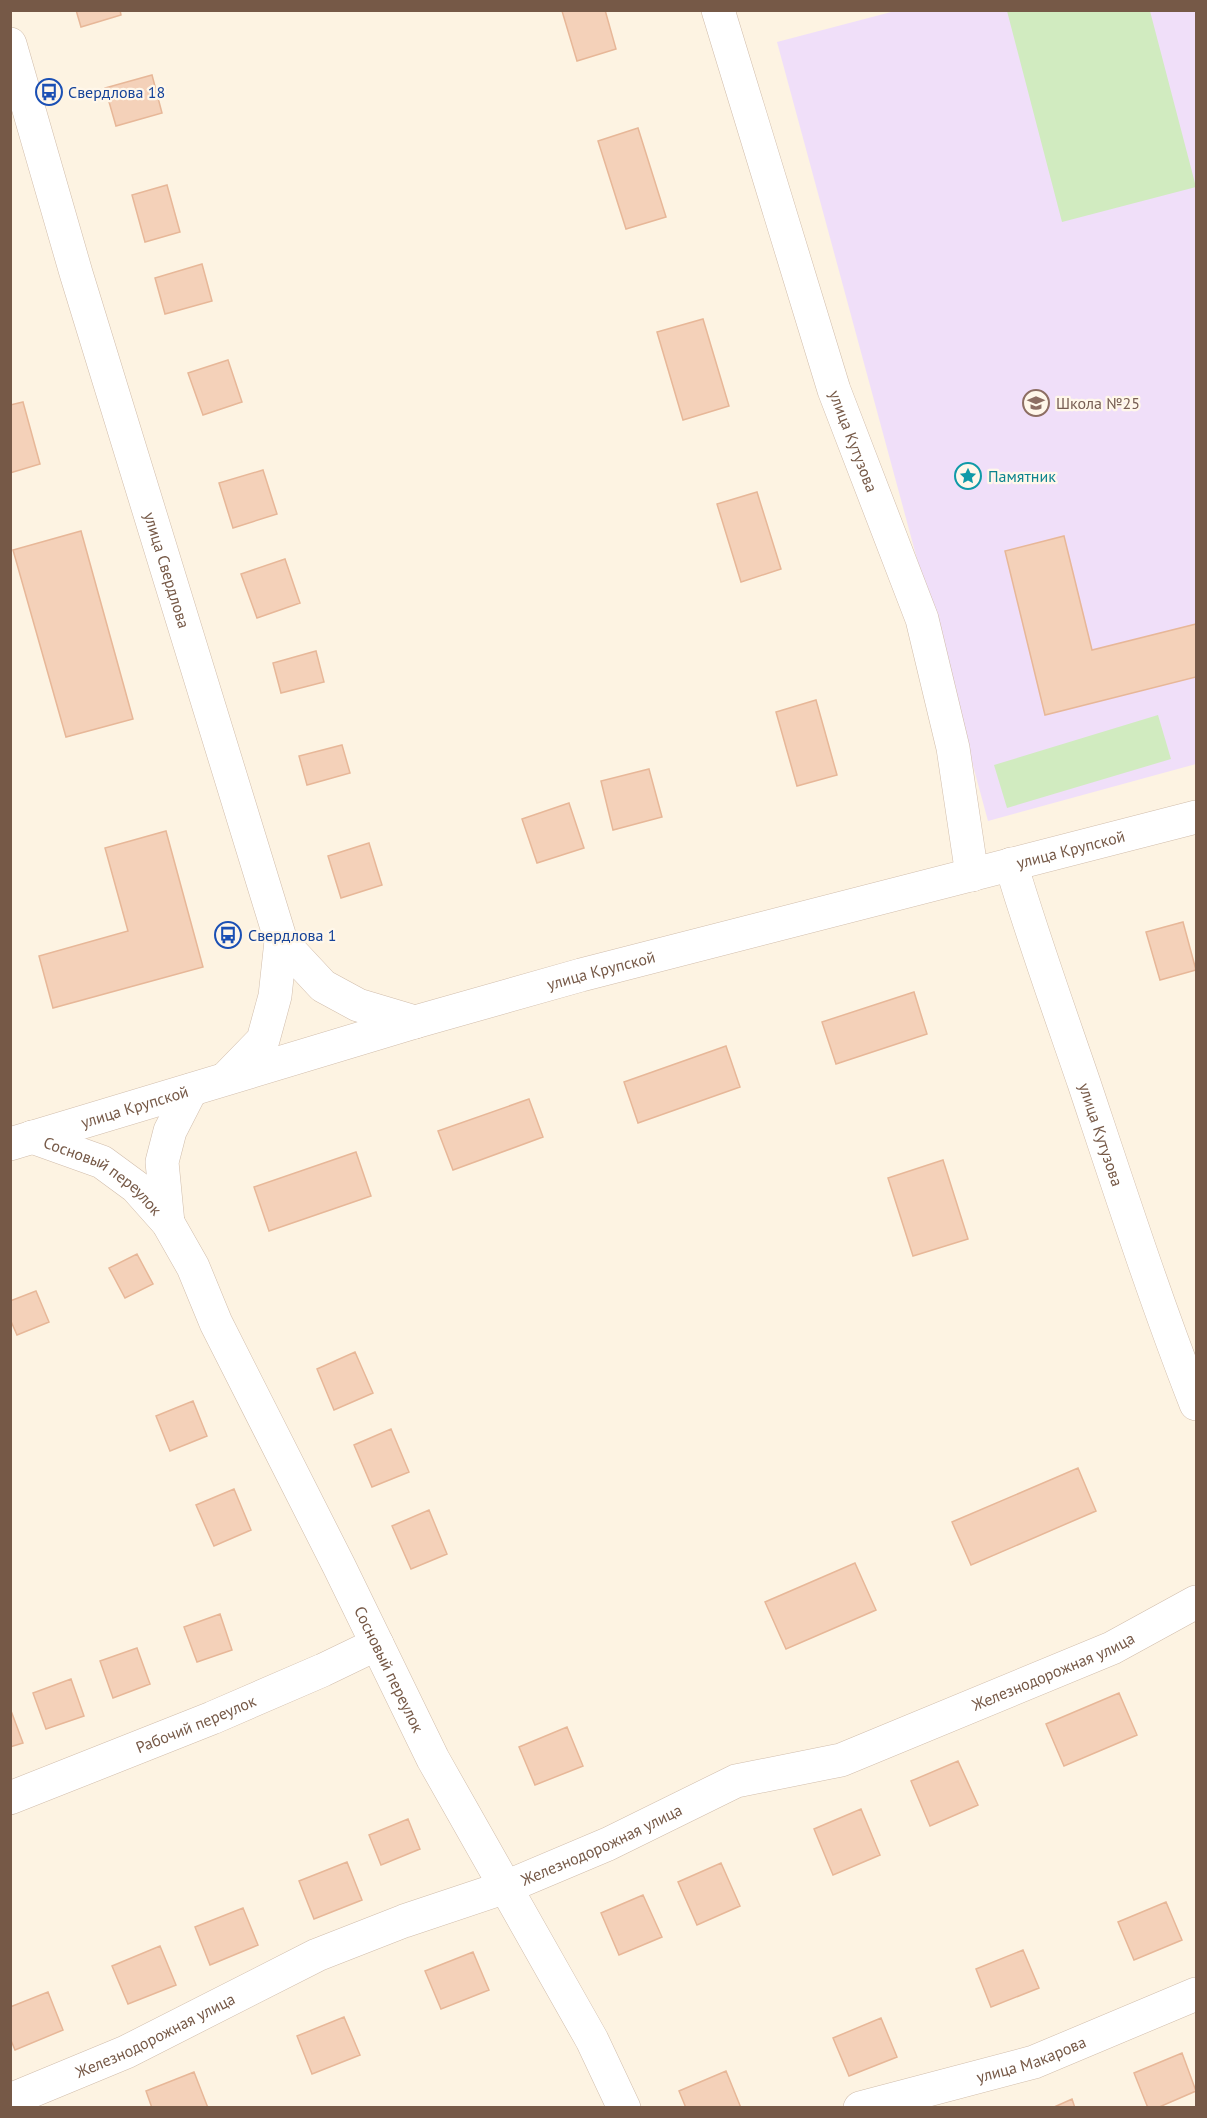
<svg xmlns="http://www.w3.org/2000/svg" width="1207" height="2118" viewBox="0 0 1207 2118" font-family="'PT Sans',sans-serif">
<rect width="100%" height="100%" fill="#fdf3e2"/>
<path fill="#f0dff9" d="M895,11h301v753l-208,57 -211,-779z"/>
<path fill="#d1ebc0" d="M1007,11h143l46,176 -134,35z
M1158,715l13,44 -164,49 -13,-43z"/>
<path fill="#f4d1b9" stroke="#e7b798" stroke-width="1.5" d="M76,10h44l1,5 -40,12z
M605,10l11,39 -39,12 -15,-50z
M152,75l10,38 -46,13 -11,-38z
M638,128l28,89 -40,12 -28,-88z
M167,185l13,47 -35,10 -13,-47z
M202,264l10,37 -47,13 -10,-36z
M703,319l26,87 -46,14 -26,-88z
M228,360l14,42 -39,13 -15,-42z
M23,402l17,62 -30,9v-68z
M263,470l14,44 -44,14 -14,-45z
M757,492l24,77 -40,13 -24,-78z
M81,531l52,188 -67,18 -53,-187z
M1064,536l28,114 104,-26v53l-151,38 -40,-164z
M285,559l15,44 -43,15 -16,-44z
M316,651l8,31 -43,11 -8,-30z
M816,700l21,75 -40,11 -21,-74z
M342,745l8,28 -43,12 -8,-29z
M649,769l13,48 -49,13 -12,-49z
M569,803l15,45 -47,15 -15,-44z
M166,831l37,136 -150,41 -14,-52 89,-25 -23,-83z
M369,843l13,42 -41,13 -13,-42z
M1183,922l13,48 -36,10 -14,-48z
M914,992l13,42 -91,30 -14,-42z
M726,1046l14,41 -102,36 -14,-41z
M529,1099l14,38 -90,33 -15,-39z
M356,1152l15,44 -102,35 -15,-44z
M943,1160l25,79 -55,17 -25,-78z
M137,1254l16,30 -28,14 -16,-30z
M36,1291l13,31 -32,13 -7,-16v-18z
M355,1352l18,41 -39,17 -17,-41z
M193,1401l14,35 -37,15 -14,-35z
M391,1429l18,43 -37,15 -18,-42z
M1078,1468l18,43 -125,54 -19,-43z
M234,1489l17,41 -37,16 -18,-41z
M429,1510l18,44 -36,15 -19,-43z
M855,1563l21,47 -90,39 -21,-47z
M220,1614l12,36 -35,12 -13,-35z
M137,1648l13,36 -37,14 -13,-37z
M71,1679l13,37 -38,13 -13,-36z
M1119,1693l18,42 -73,31 -18,-42z
M10,1708l13,35 -13,4z
M567,1727l16,39 -48,19 -16,-38z
M958,1761l20,44 -48,21 -19,-45z
M861,1809l19,46 -47,20 -19,-46z
M408,1819l12,30 -39,16 -12,-30z
M347,1862l15,38 -48,19 -15,-38z
M721,1863l19,43 -43,19 -19,-43z
M643,1895l19,42 -43,18 -18,-42z
M1166,1902l16,38 -48,20 -16,-38z
M243,1908l15,37 -48,20 -15,-38z
M160,1946l16,39 -48,19 -16,-38z
M1023,1950l16,38 -48,19 -15,-38z
M473,1952l16,38 -48,19 -16,-38z
M48,1992l15,38 -48,20 -5,-12v-31z
M344,2017l16,38 -48,19 -15,-38z
M881,2018l16,39 -48,19 -16,-38z
M1182,2053l14,38 -39,17h-9l-14,-35z
M726,2071l15,37h-55l-7,-17z
M194,2072l14,36h-56l-6,-17z
M1072,2099l3,9h-23z"/>
<g fill="none" stroke-linecap="round" stroke-linejoin="round">
<defs>
<g id="minor">
<path id="s1" d="M718,10l116,380 88,229 31,129 19,127"/>
<path id="s2" d="M10,44l66,229 205,668 42,45 35,19 57,17"/>
<path id="s3" d="M1011,864c22,74 48,146 73,219 36,108 71,216 112,321"/>
<path d="M228,1076l35,-36 12,-44 6,-55"/>
<path id="s4" d="M32,1137l70,25 34,25 32,36 25,44 23,56 123,243 94,193 159,281 32,68"/>
<path id="s5" d="M10,1144l405,-122 166,-47 615,-158"/>
<path d="M168,1223l-6,-61 8,-31 21,-41"/>
<path id="s6" d="M10,1798l202,-80 111,-48 54,-26"/>
<path id="s7" d="M10,2100l116,-48 191,-97 87,-34 102,-34 102,-43 128,-63 105,-21 271,-112 84,-46"/>
<path id="s8" d="M860,2108l174,-46 162,-68"/>
</g>
</defs>
<use href="#minor" stroke="#d1bdab" stroke-width="34"/>
<use href="#minor" stroke="#fff" stroke-width="33"/>
</g>
<defs>
<symbol id="bus-ring" viewBox="-11 -11 22 22"><circle r="9.5" fill="#fff7ea" stroke="#1a4fb4" stroke-width="1.5"/><path d="M-5-6H5V4H4V6H2V4H-2V6H-4V4H-5ZM-3.5-4V0h7V-4ZM-3.5 1.2v1.5H-2V1.2ZM2 1.2v1.5H3.5V1.2Z" fill="#1a4fb4"/></symbol>
<symbol id="school-ring" viewBox="-11 -11 22 22"><circle r="9.5" fill="#fff7ea" stroke="#8d6e63" stroke-width="1.5"/><path d="M0-5L7-2L0 1L-7-2ZM-4 1L0 2.5L4 1V4Q0 6-4 4Z" fill="#8d6e63"/></symbol>
<symbol id="sight-ring" viewBox="-11 -11 22 22"><circle r="9.5" fill="#fff7ea" stroke="#0f9aa8" stroke-width="1.5"/><path d="M0-6L1.8-2.2L6-1.7L2.9 1.2L3.7 5.4L0 3.3L-3.7 5.4L-2.9 1.2L-6-1.7L-1.8-2.2Z" fill="#0f9aa8"/></symbol>
</defs>
<g fill-rule="evenodd">
<use href="#bus-ring" x="34" y="77" width="30" height="30"/>
<use href="#school-ring" x="1021" y="388" width="30" height="30"/>
<use href="#sight-ring" x="953" y="461" width="30" height="30"/>
<use href="#bus-ring" x="213" y="920" width="30" height="30"/>
</g>
<g text-anchor="middle" stroke-width="4.5" stroke-linejoin="round" paint-order="stroke">
<g font-size="16" fill="#164399" stroke="#fff7ea" text-anchor="start">
<text x="68" y="98">Свердлова 18</text>
<text x="248" y="941">Свердлова 1</text>
</g>
<g font-size="16" fill="#785e54" stroke="#fff7ea" text-anchor="start">
<text x="1056" y="409">Школа №25</text>
</g>
<g font-size="16" fill="#765947" stroke="#fff7ea">
<text dy="6" stroke="none"><textPath href="#s1" startOffset="452">улица Кутузова</textPath></text>
<text dy="6" stroke="none"><textPath href="#s2" startOffset="549">улица Свердлова</textPath></text>
<text dy="6" stroke="none"><textPath href="#s5" startOffset="1101">улица Крупской</textPath></text>
<text dy="6" stroke="none"><textPath href="#s5" startOffset="616">улица Крупской</textPath></text>
<text dy="6" stroke="none"><textPath href="#s5" startOffset="130">улица Крупской</textPath></text>
<text dy="6" stroke="none"><textPath href="#s3" startOffset="285">улица Кутузова</textPath></text>
<text dy="6" stroke="none"><textPath href="#s4" startOffset="82">Сосновый переулок</textPath></text>
<text dy="6" stroke="none"><textPath href="#s4" startOffset="663">Сосновый переулок</textPath></text>
<text dy="6" stroke="none"><textPath href="#s7" startOffset="1131">Железнодорожная улица</textPath></text>
<text dy="6" stroke="none"><textPath href="#s6" startOffset="200">Рабочий переулок</textPath></text>
<text dy="6" stroke="none"><textPath href="#s7" startOffset="645">Железнодорожная улица</textPath></text>
<text dy="6" stroke="none"><textPath href="#s7" startOffset="159">Железнодорожная улица</textPath></text>
<text dy="6" stroke="none"><textPath href="#s8" startOffset="178">улица Макарова</textPath></text>
</g>
<g font-size="16" fill="#0d838f" stroke="#fff7ea" text-anchor="start">
<text x="988" y="482">Памятник</text>
</g>
</g>
<rect width="1207" height="2118" fill="none" stroke="#765947" stroke-width="24"/>
</svg>
